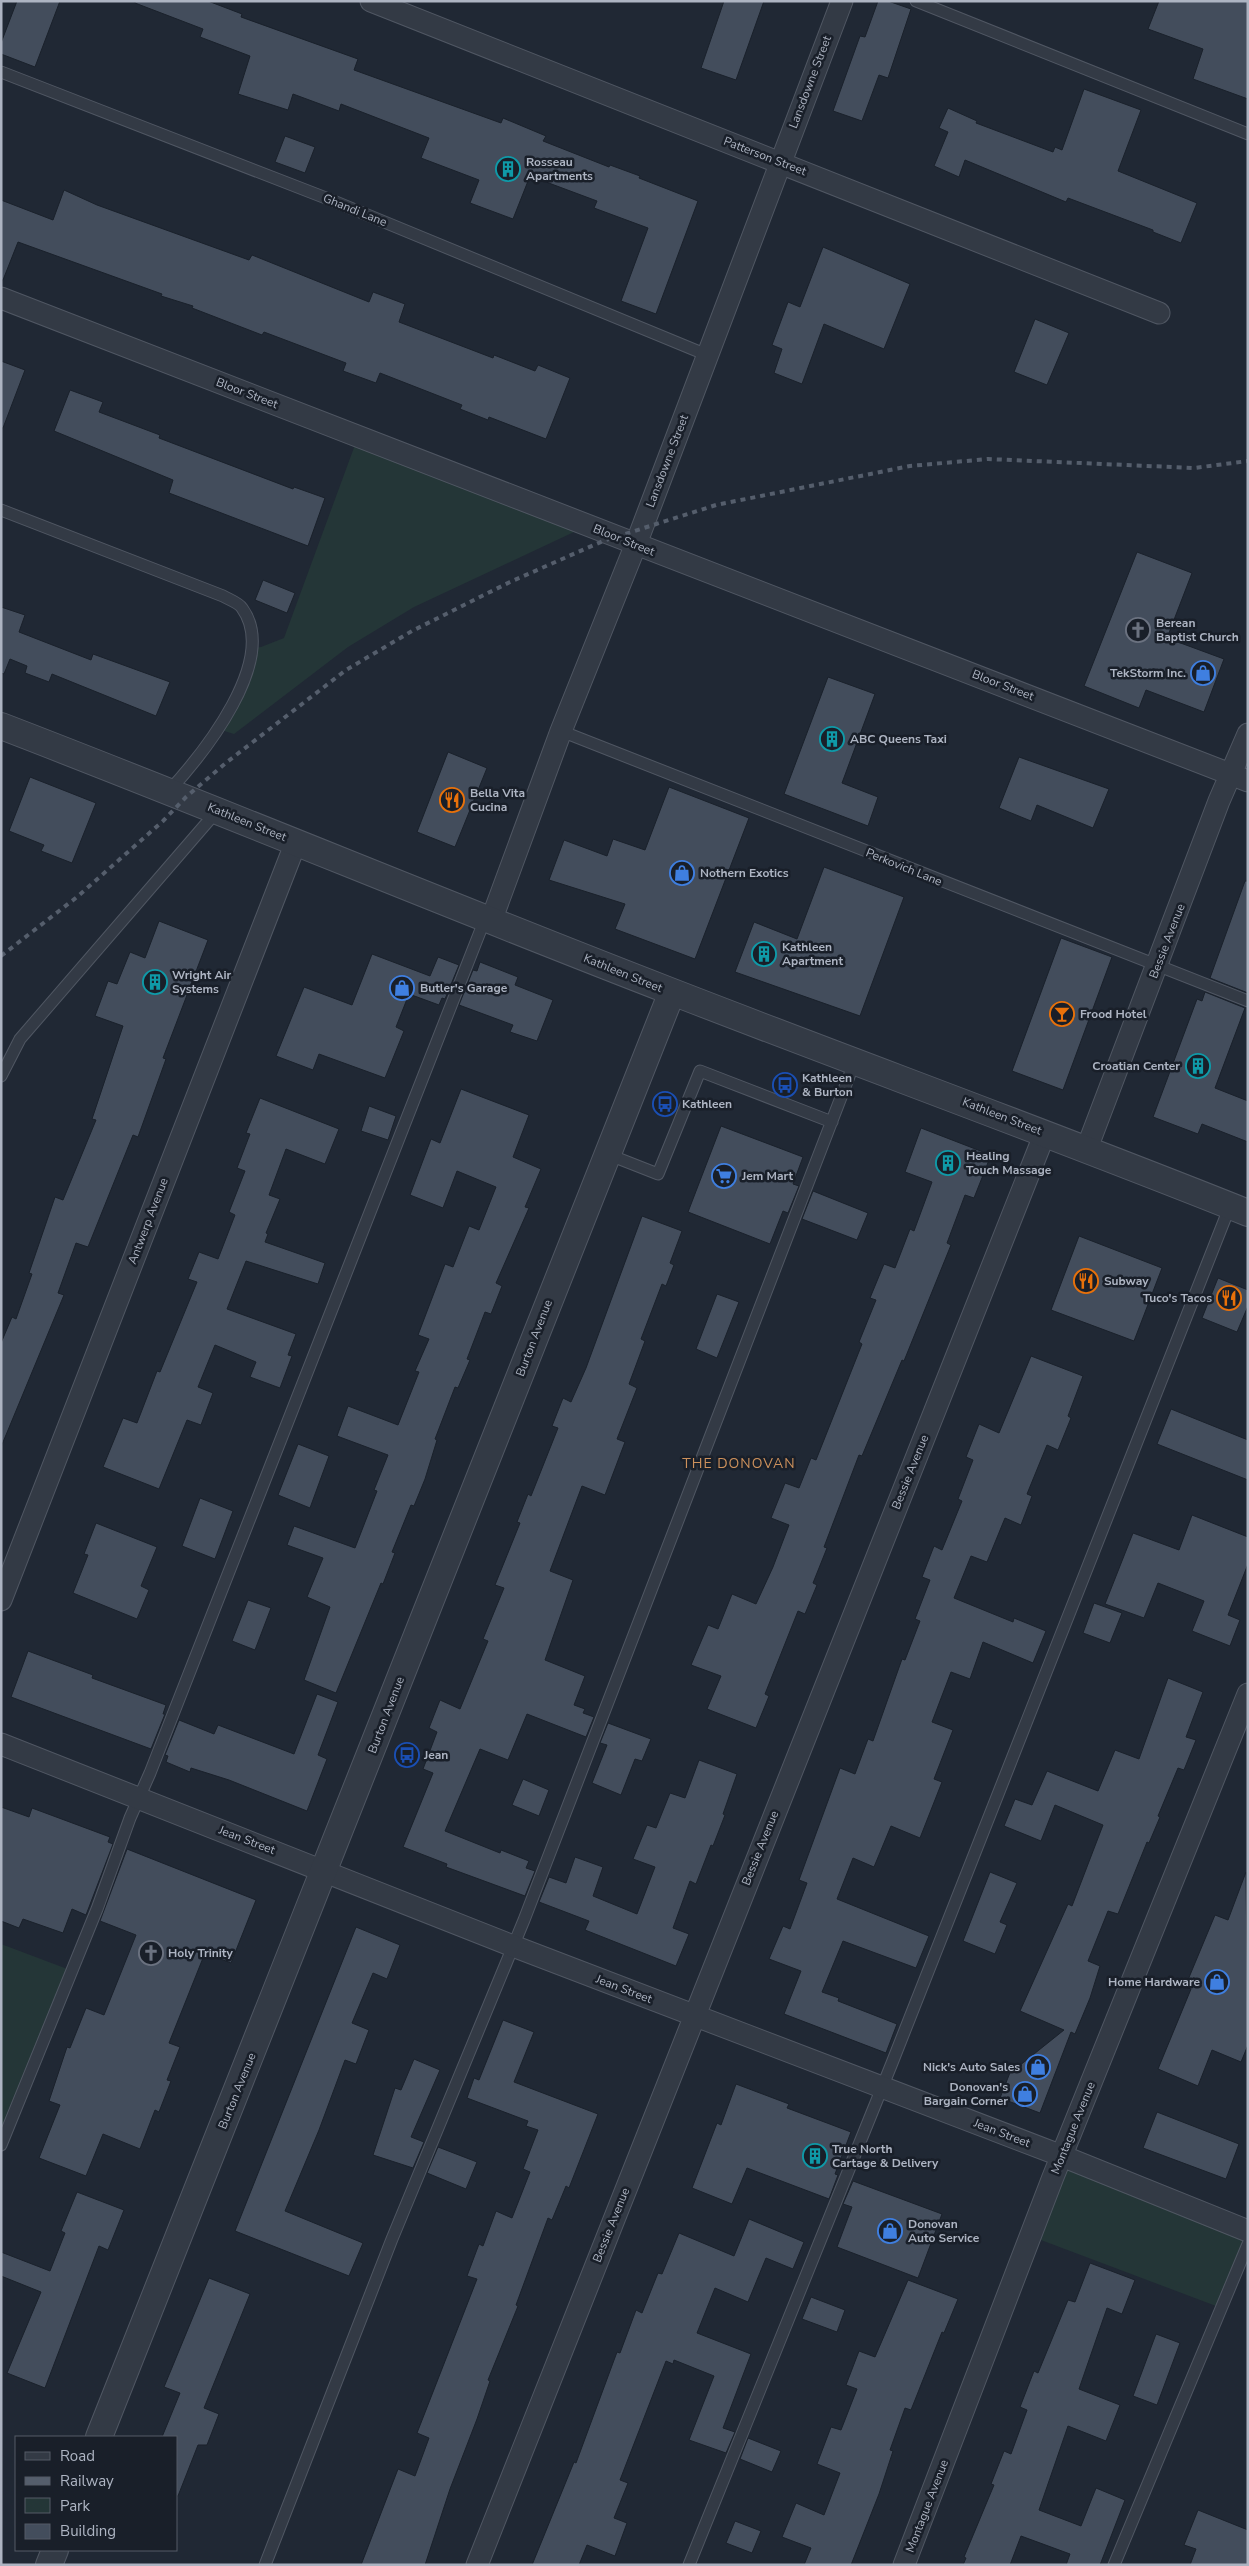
<svg xmlns="http://www.w3.org/2000/svg" width="1249" height="2566" viewBox="0 0 1249 2566" font-family="'Nunito Sans',sans-serif">
<rect width="100%" height="100%" fill="#202834"/>
<path fill="#243637" d="M359,434l232,90 -177,83 -66,40 -114,87 -13,-4 31,-82 9,-1 23,-9z
M1,1944l69,26 -69,170z
M1064,2155l184,74 -24,80 -191,-72z"/>
<path fill="#434d5c" stroke="#1a212b" d="M17,1h43l-25,66 -34,-13v-11z
M135,1h73l34,13 -1,3 117,42 -4,11 147,53 2,-5 43,18 -3,5 66,26 1,-2 30,11 -1,2 59,23 -42,113 -35,-13 27,-73 -54,-20 3,-7 -67,-25 -17,43 -43,-16 9,-23 -58,-22 8,-20 -88,-34 -2,7 -46,-17 -5,16 -50,-16 12,-38 -50,-19 3,-8 -68,-26z
M724,1h40l-28,79 -35,-12z
M878,1h10l23,8 -23,69 -9,-3 -17,46 -29,-10 27,-75 5,1z
M1159,1h89v98l-55,-20 10,-30 -55,-20z
M1084,89l57,21 -23,61 79,32 -16,40 -28,-11v-2l-85,-32 -2,4 -101,-42 -6,17 -25,-11 14,-34 -9,-4 9,-20 29,13 -1,2 77,29 2,-5 7,3z
M285,136l30,11 -10,26 -30,-11z
M64,190l33,15 152,55 3,-5 117,47 4,-10 32,12 -6,18 94,36 1,-3 41,16 3,-6 32,13 -24,61 -57,-22 -1,3 -28,-11 2,-4 -82,-32 -4,10 -33,-12 3,-8 -82,-31 -2,3 -70,-27 1,-2 -32,-10 1,-2 -144,-52 -15,38h-2v-80l52,20z
M823,247l87,37 -26,65 -60,-25 -22,60 -28,-11 8,-24 -10,-4 16,-43 12,5z
M1035,319l34,14 -22,52 -33,-13z
M1,361l24,9 -22,58h-2z
M70,390l33,12 -4,10 61,23 -1,3 134,51 1,-2 31,11 -17,48 -139,-53 4,-13 -119,-49z
M1137,552l55,21 -25,65 57,21 -20,53 -58,-22 -7,18 -55,-22z
M263,580l32,13 -8,20 -32,-13z
M1,607l24,8 -6,17 72,28 2,-6 77,28 -14,34 -104,-42 -3,8 -24,-9 2,-7 -17,-7 -6,15 -3,-1z
M828,677l47,17 -33,89 36,14 -10,29 -84,-32z
M448,752l39,16 -32,79 -38,-15z
M1019,757l90,32 -16,39 -56,-23 -6,16 -32,-13z
M30,777l66,26 -24,60 -31,-12 3,-6 -35,-14z
M669,787l80,31 -54,141 -80,-30 10,-25 -76,-24 15,-40 43,16 6,-17 32,11z
M824,867l80,30 -44,119 -125,-44 19,-50 43,17z
M1245,881h3v112l-38,-15z
M159,921l49,19 -45,118 3,1 -28,78 -5,-2 -45,112 -12,-4 -18,50 6,2 -63,152v-104l11,-26 4,2 16,-45 -3,-1 26,-76 8,3 33,-80 -4,-1 31,-93 -28,-10 13,-35 9,3 13,-32 15,6z
M1061,938l51,19 -49,133 -51,-19z
M372,954l58,22 8,-19 21,8 -14,34 -3,-1 -3,7 -30,-11 -13,33 8,4 -19,47 -66,-24 -6,16 -37,-14 28,-69 48,18z
M480,962l38,15 -3,8 38,15 -16,41 -27,-9 3,-7 -54,-20 14,-35 4,1z
M1205,992l40,16 -30,80 33,13v41l-46,-18 -4,10 -45,-17 44,-118 5,2z
M461,1089l68,26 -16,42 28,12 -16,38 4,1 -33,75 6,3 -11,28 -6,-2 -18,47 3,1 -12,28 -3,-1 -20,52 2,1 -12,39 -11,27 -3,-1 -19,47 3,1 -12,31 -2,-1 -45,110 -32,-13 26,-73 -23,-10 16,-39 -36,-13 7,-19 61,22 22,-57 -3,-1 14,-35 -51,-19 11,-30 50,19 21,-53 -4,-1 14,-32 -11,-4 27,-71 8,3 16,-41 10,4 17,-43 -39,-16 -14,37 -33,-13 21,-56 9,4z
M260,1098l79,31 -14,35 -39,-15 -17,46 11,4 -14,34 2,1 -3,8 60,21 -7,21 -72,-23 -19,48 69,25 -8,21 4,1 -12,32 -30,-11 6,-15 -41,-17 -17,42 15,6 -12,32 -14,-5 -28,69 -56,-22 20,-49 14,5 20,-52 3,1 37,-90 -9,-3 11,-27 19,7 17,-44 -6,-3 16,-41 -8,-3 13,-34 -4,-1z
M369,1106l27,10 -8,24 -27,-9z
M721,1126l82,31 -10,27 6,2 -11,27 -5,-2 -13,33 -82,-32z
M921,1128l70,27 -17,43 -9,-3 -18,48 4,2 -47,116 -2,-1 -40,96 -3,-1 -35,92 3,1 -14,35 4,2 -12,29 -7,-3 -33,83 4,2 -13,32 -49,-19 14,-33 -30,-11 17,-40 10,4 14,-35 24,10 17,-37 16,-42 -18,-7 14,-35 14,5 12,-30 5,2 46,-116 -3,-2 17,-42 -6,-2 14,-34 11,4 15,-39 4,2 18,-49 -27,-10z
M813,1191l55,22 -11,27 -55,-21z
M642,1216l40,15 -12,32 4,2 -8,21 -4,-2 -21,55 4,2 -16,43 8,4 -20,51 8,3 -20,53 -23,-9 -32,85 23,9 -28,80 40,16 -11,29 11,4 -2,4 11,4 -8,20 -59,-23 -19,46 -28,-11 -35,82 55,22 1,-3 28,11 -3,7 9,3 -10,25 -79,-29 1,-3 -44,-17 30,-74 -10,-4 14,-37 -8,-4 11,-28 20,9 28,-68 -5,-2 21,-51 -9,-3 25,-62 -3,-1 11,-28 3,2 27,-68 -6,-2 11,-28 8,4 15,-34z
M1079,1236l83,32 -28,73 -83,-31z
M1218,1278l30,12v16l-11,26 -35,-14z
M717,1294l22,8 -22,56 -21,-9z
M1031,1356l52,20 -15,40 3,2 -13,32 -11,-5 -20,49 5,2 -11,29 -16,-7 -18,44 -16,-6 -17,42 59,24 1,-4 32,13 -13,32 -50,-21 -13,37 -19,-7 -19,50 21,8 -19,49 8,3 -22,56 -29,-12 -17,41 -21,-9 -16,41 92,37 -13,32 -73,-27 -21,51 17,6 -1,3 59,23 -11,29 -102,-39 17,-43 -32,-12 14,-33 7,3 17,-46 -8,-3 41,-112 15,6 13,-35 5,2 29,-82 3,1 15,-39 -5,-2 15,-39 -8,-3 12,-31 8,4 20,-49 -4,-2 15,-39 -7,-3 13,-33 20,9z
M1171,1409l77,31v40l-91,-36z
M298,1444l31,12 -19,52 -32,-13z
M200,1498l33,13 -18,48 -33,-13z
M1192,1515l56,22v27l-20,51 12,5 -10,26 -38,-15 12,-30 -46,-18 -14,35 -39,-14 28,-71 46,17z
M96,1523l61,24 -16,39 8,4 -12,29 -64,-26 15,-38 -4,-1z
M248,1600l23,8 -16,42 -23,-9z
M1094,1603l28,10 -12,30 -27,-10z
M28,1651l65,24 -1,3 74,27 -3,9h2l-14,35 -140,-52z
M1168,1678l35,14 -17,45 10,3 -12,30 -6,-2 -20,48 2,1 -11,26 -2,-1 -29,72 -10,-3 -20,50 12,5 -10,32 -15,36 -4,-2 -31,81 -40,-15 11,-28h3l50,-40 -44,-19 48,-107 4,2 31,-81 -48,-20 -14,36 -37,-15 11,-27 17,6 15,-34 51,20 17,-41 24,9z
M317,1694l21,8 -20,53 9,4 -20,52 -78,-31 -38,-12 -1,4 -24,-10 2,-6 -3,-1 14,-35 35,14 4,-9 76,29z
M608,1723l43,16 -9,22 -7,-2 -14,36 -29,-12 15,-38 -7,-2z
M699,1760l38,14 -14,40 2,1 -12,31 -2,-1 -15,39 -6,-3 -17,47 16,6 -13,32 -91,-36 4,-9 -50,-19 10,-25 17,6 9,-26 28,10 -10,29 44,18 18,-47 -22,-8 14,-34 9,3 14,-35 15,5z
M523,1779l26,11 -10,26 -27,-11z
M1,1807l28,10 3,-9 78,29 -2,5 5,2 -27,71 -14,-6 -9,24 -40,-14 -4,9 -18,-7z
M127,1849l129,51 -25,63 -26,-10 -36,90 11,4 -13,33 4,1 -12,31 -4,-2 -15,39 -37,-15 -17,42 -47,-18 21,-53 -11,-4 18,-54 3,1 16,-40 18,7 32,-80 -36,-14z
M990,1872l27,11 -17,39 7,3 -12,29 -32,-13z
M1246,1872l2,173 -7,17 -29,-12 -14,36 -40,-17 33,-80 -6,-2 30,-72 13,5z
M356,1927l44,18 -13,34 -14,-6 -21,50 17,7 -13,34 -11,-4 -26,70 -34,81 78,32 -14,33 -114,-45z
M503,2020l31,12 -20,50 84,32 -29,74 -3,-2 -14,34 -4,-2 -32,87 2,1 -30,74 2,1 -13,38 -27,70 -25,76h-64l37,-96 17,7 14,-38 -12,-5 60,-154 -10,-3 12,-32 4,2 13,-35 16,7 18,-46 -7,-3 15,-39 -12,-4 2,-5 -61,-23 7,-20 5,2z
M414,2059l26,11 -29,67 13,5 -11,26 -40,-13 22,-67 6,2z
M736,2084l53,20 -2,4 64,24 -16,42 3,1 -9,24 -82,-31 -15,36 -40,-16 25,-65 4,2z
M1157,2112l82,32 -13,35 -83,-31z
M438,2147l39,15 -11,27 -39,-16z
M853,2181l89,33 -24,64 -81,-31 15,-40 -9,-3z
M77,2192l47,18 -16,40 -9,-4 -54,142 -38,-15 34,-81 -40,-16v-24l49,19 15,-38 -4,-2z
M749,2219l55,23 -11,27 -27,-11 -18,44 -33,-14 -18,45 54,21 -28,74 12,4 -9,21 -37,-13 25,-64 -40,-16 -1,4 -7,-3 -46,119 8,3 -14,35 13,5 -12,33 -28,-11 -8,20h-47l42,-103 2,1 41,-111 3,1 16,-43 6,3 16,-40 4,1 17,-41 55,23z
M1090,2263l45,17 -13,34 -15,-6 -28,81 41,16 -14,36 -38,-15 -29,84 42,16 15,-38 29,12 -25,65h-34l4,-11 -49,-18 -11,29h-47l3,-7 -2,-1 30,-72 -3,-1 13,-33 7,3 16,-44 -7,-3 14,-36 4,2 30,-73 7,2z
M209,2278l41,16 -46,114 15,6 -12,31h-9l-20,51h-2v-59h-14l18,-44 -16,-6z
M908,2280l50,19 -14,34 -2,-1 -31,78 -6,-2 -15,42 3,1 -14,43 -28,71h-47l7,-17 -29,-11 14,-34 28,12 16,-42 -23,-9 14,-37 10,3 16,-41 -11,-4 13,-34 16,6z
M811,2297l34,13 -8,22 -35,-13z
M1156,2334l24,9 -23,62 -24,-9z
M748,2438l33,13 -9,21 -32,-13z
M1198,2510l50,20v35h-58l6,-16 -12,-4z
M735,2521l26,10 -9,22 -26,-10z"/>
<g fill="none" stroke-linecap="round" stroke-linejoin="round">
<defs>
<path id="service" d="M916,1l332,133
M1,72l330,128 376,155
M1,510l222,86c5,3 16,7 19,12 38,52 -40,147 -73,183
M561,731l687,270
M1,1076l19,-37 197,-228
M607,1154l51,20 42,-103 132,51
M1,2145l96,-236 33,-91 20,-45 335,-854
M265,2565l127,-326 132,-319 331,-859
M689,2565l203,-502 338,-857
M1114,2565l134,-321"/>
<path id="minor" d="M371,1l788,312
M1,298l1247,483
M491,921l70,-190 75,-187 206,-543
M1087,1148l132,-347 29,-67
M1,1600l295,-758
M1,1744l512,202 549,210 186,75
M477,2565l568,-1432
M904,2565l149,-388 195,-483"/>
<path id="tertiary" d="M1,726c224,86 446,179 669,265 193,75 386,145 578,222
M99,2437l573,-1445
M49,2565l6,-15"/>
</defs>
<use href="#service" stroke="#505763" stroke-width="13"/>
<use href="#minor" stroke="#505763" stroke-width="23"/>
<use href="#tertiary" stroke="#505763" stroke-width="28"/>
<use href="#service" stroke="#333a45" stroke-width="11"/>
<use href="#minor" stroke="#333a45" stroke-width="21"/>
<use href="#tertiary" stroke="#333a45" stroke-width="26"/>
<path stroke="#555e6c" stroke-width="4" stroke-dasharray="5 5" stroke-linecap="butt" d="M1,956l76,-59 86,-76 23,-24 41,-35 119,-92 66,-39 98,-49 93,-41 113,-36 194,-39 78,-7 206,9 54,-7"/>
</g>
<defs>
<symbol id="building-ring" viewBox="-11 -11 22 22"><circle r="9.5" fill="#191f29" stroke="#0f9aa8" stroke-width="1.5"/><path d="M-4-6H4V6H1V3H-1V6H-4ZM-2.5-4.3h1.7v1.8h-1.7ZM.8-4.3h1.7v1.8H.8ZM-2.5-1h1.7V.8h-1.7ZM.8-1h1.7V.8H.8Z" fill="#0f9aa8"/></symbol>
<symbol id="church-ring" viewBox="-11 -11 22 22"><circle r="9.5" fill="#191f29" stroke="#6b7280" stroke-width="1.5"/><path d="M-1.2-6h2.4v3.5h3.3v2.4h-3.3V6h-2.4V-.1h-3.3v-2.4h3.3Z" fill="#6b7280"/></symbol>
<symbol id="shop-ring" viewBox="-11 -11 22 22"><circle r="9.5" fill="#191f29" stroke="#3f7fe0" stroke-width="1.5"/><path d="M-5-2.5h2.3a2.7 3.5 0 0 1 5.4 0H5L5.5 6h-11ZM-1.5-2.5h3a1.5 2.3 0 0 0-3 0Z" fill="#3f7fe0"/></symbol>
<symbol id="restaurant-ring" viewBox="-11 -11 22 22"><circle r="9.5" fill="#191f29" stroke="#e8710a" stroke-width="1.5"/><path d="M-5-6h1v4h1v-4h1v4h1v-4h1v5L-1.5 .5V6h-2V.5L-5-1ZM5-6V6H3V1.5H1.5Q1.5-4 5-6Z" fill="#e8710a"/></symbol>
<symbol id="bar-ring" viewBox="-11 -11 22 22"><circle r="9.5" fill="#191f29" stroke="#e8710a" stroke-width="1.5"/><path d="M-6-5H6L.8 .8V4.5H3.5V6h-7V4.5H-.8V.8Z" fill="#e8710a"/></symbol>
<symbol id="bus-ring" viewBox="-11 -11 22 22"><circle r="9.5" fill="#191f29" stroke="#1a4fb4" stroke-width="1.5"/><path d="M-5-6H5V4H4V6H2V4H-2V6H-4V4H-5ZM-3.5-4V0h7V-4ZM-3.5 1.2v1.5H-2V1.2ZM2 1.2v1.5H3.5V1.2Z" fill="#1a4fb4"/></symbol>
<symbol id="supermarket-ring" viewBox="-11 -11 22 22"><circle r="9.5" fill="#191f29" stroke="#3f7fe0" stroke-width="1.5"/><path d="M-6-5.5h2.5l.6 2H6L4.5 2H-2.5L-4.4-4H-6ZM-1.5 3.2a1.3 1.3 0 1 0 .1 0ZM3 3.2a1.3 1.3 0 1 0 .1 0Z" fill="#3f7fe0"/></symbol>
</defs>
<g fill-rule="evenodd">
<use href="#building-ring" x="494" y="155" width="28" height="28"/>
<use href="#church-ring" x="1124" y="616" width="28" height="28"/>
<use href="#shop-ring" x="1189" y="659" width="28" height="28"/>
<use href="#building-ring" x="818" y="725" width="28" height="28"/>
<use href="#restaurant-ring" x="438" y="786" width="28" height="28"/>
<use href="#shop-ring" x="668" y="859" width="28" height="28"/>
<use href="#building-ring" x="750" y="940" width="28" height="28"/>
<use href="#building-ring" x="141" y="968" width="28" height="28"/>
<use href="#shop-ring" x="388" y="974" width="28" height="28"/>
<use href="#bar-ring" x="1048" y="1000" width="28" height="28"/>
<use href="#building-ring" x="1184" y="1052" width="28" height="28"/>
<use href="#bus-ring" x="771" y="1071" width="28" height="28"/>
<use href="#bus-ring" x="651" y="1090" width="28" height="28"/>
<use href="#building-ring" x="934" y="1149" width="28" height="28"/>
<use href="#supermarket-ring" x="710" y="1162" width="28" height="28"/>
<use href="#restaurant-ring" x="1072" y="1267" width="28" height="28"/>
<use href="#restaurant-ring" x="1215" y="1284" width="28" height="28"/>
<use href="#bus-ring" x="393" y="1741" width="28" height="28"/>
<use href="#church-ring" x="137" y="1939" width="28" height="28"/>
<use href="#shop-ring" x="1203" y="1968" width="28" height="28"/>
<use href="#shop-ring" x="1024" y="2053" width="28" height="28"/>
<use href="#shop-ring" x="1011" y="2080" width="28" height="28"/>
<use href="#building-ring" x="801" y="2142" width="28" height="28"/>
<use href="#shop-ring" x="876" y="2217" width="28" height="28"/>
</g>
<g text-anchor="middle" stroke-width="5" stroke-linejoin="round" paint-order="stroke">
<g font-size="12" fill="#adb4c2" stroke="#191f29">
<text transform="translate(810 82) rotate(-69)" y="4">Lansdowne Street</text>
<text transform="translate(765 156) rotate(21)" y="4">Patterson Street</text>
<text transform="translate(355 210) rotate(22)" y="4">Ghandi Lane</text>
<text transform="translate(247 393) rotate(21)" y="4">Bloor Street</text>
<text transform="translate(667 461) rotate(-69)" y="4">Lansdowne Street</text>
<text transform="translate(624 540) rotate(22)" y="4">Bloor Street</text>
<text transform="translate(1003 685) rotate(21)" y="4">Bloor Street</text>
<text transform="translate(247 822) rotate(22)" y="4">Kathleen Street</text>
<text transform="translate(904 867) rotate(22)" y="4">Perkovich Lane</text>
<text transform="translate(1167 941) rotate(-69)" y="4">Bessie Avenue</text>
<text transform="translate(623 973) rotate(22)" y="4">Kathleen Street</text>
<text transform="translate(1002 1116) rotate(21)" y="4">Kathleen Street</text>
<text transform="translate(148 1221) rotate(-69)" y="4">Antwerp Avenue</text>
<text transform="translate(534 1338) rotate(-69)" y="4">Burton Avenue</text>
<text transform="translate(910 1472) rotate(-68)" y="4">Bessie Avenue</text>
<text transform="translate(386 1715) rotate(-69)" y="4">Burton Avenue</text>
<text transform="translate(247 1840) rotate(21)" y="4">Jean Street</text>
<text transform="translate(760 1848) rotate(-68)" y="4">Bessie Avenue</text>
<text transform="translate(624 1989) rotate(21)" y="4">Jean Street</text>
<text transform="translate(237 2091) rotate(-68)" y="4">Burton Avenue</text>
<text transform="translate(1073 2128) rotate(-68)" y="4">Montague Avenue</text>
<text transform="translate(1002 2133) rotate(21)" y="4">Jean Street</text>
<text transform="translate(611 2225) rotate(-68)" y="4">Bessie Avenue</text>
<text transform="translate(927 2506) rotate(-69)" y="4">Montague Avenue</text>
</g>
<g font-size="12" font-weight="bold" fill="#adb4c2" stroke="#191f29" text-anchor="start">
<text x="526" y="166">Rosseau<tspan x="526" dy="14">Apartments</tspan></text>
<text x="1156" y="627">Berean<tspan x="1156" dy="14">Baptist Church</tspan></text>
<text x="1186" y="677" text-anchor="end">TekStorm Inc.</text>
<text x="850" y="743">ABC Queens Taxi</text>
<text x="470" y="797">Bella Vita<tspan x="470" dy="14">Cucina</tspan></text>
<text x="700" y="877">Nothern Exotics</text>
<text x="782" y="951">Kathleen<tspan x="782" dy="14">Apartment</tspan></text>
<text x="172" y="979">Wright Air<tspan x="172" dy="14">Systems</tspan></text>
<text x="420" y="992">Butler's Garage</text>
<text x="1080" y="1018">Frood Hotel</text>
<text x="1180" y="1070" text-anchor="end">Croatian Center</text>
<text x="802" y="1082">Kathleen<tspan x="802" dy="14">&amp; Burton</tspan></text>
<text x="682" y="1108">Kathleen</text>
<text x="966" y="1160">Healing<tspan x="966" dy="14">Touch Massage</tspan></text>
<text x="742" y="1180">Jem Mart</text>
<text x="1104" y="1285">Subway</text>
<text x="1212" y="1302" text-anchor="end">Tuco's Tacos</text>
<text x="424" y="1759">Jean</text>
<text x="168" y="1957">Holy Trinity</text>
<text x="1200" y="1986" text-anchor="end">Home Hardware</text>
<text x="1020" y="2071" text-anchor="end">Nick's Auto Sales</text>
<text x="1008" y="2091" text-anchor="end">Donovan's<tspan x="1008" dy="14">Bargain Corner</tspan></text>
<text x="832" y="2153">True North<tspan x="832" dy="14">Cartage &amp; Delivery</tspan></text>
<text x="908" y="2228">Donovan<tspan x="908" dy="14">Auto Service</tspan></text>
</g>
<g font-size="14" letter-spacing="1" fill="#cd915c" stroke="#191f29">
<text x="739" y="1468">THE DONOVAN</text>
</g>
</g>
<rect width="1249" height="2566" fill="none" stroke="#adb4c2" stroke-width="5"/>
<rect x="15" y="2436" width="162" height="115" fill="#191f29" stroke="#545b66"/>
<rect x="25" y="2452" width="25" height="8" fill="#333a45" stroke="#545b66"/>
<text x="60" y="2461" font-size="15" fill="#adb4c2">Road</text>
<rect x="25" y="2477" width="25" height="8" fill="#555e6c" stroke="#545b66"/>
<text x="60" y="2486" font-size="15" fill="#adb4c2">Railway</text>
<rect x="25" y="2498" width="25" height="15" fill="#243637" stroke="#545b66"/>
<text x="60" y="2511" font-size="15" fill="#adb4c2">Park</text>
<rect x="25" y="2524" width="25" height="15" fill="#434d5c" stroke="#545b66"/>
<text x="60" y="2536" font-size="15" fill="#adb4c2">Building</text>
</svg>
